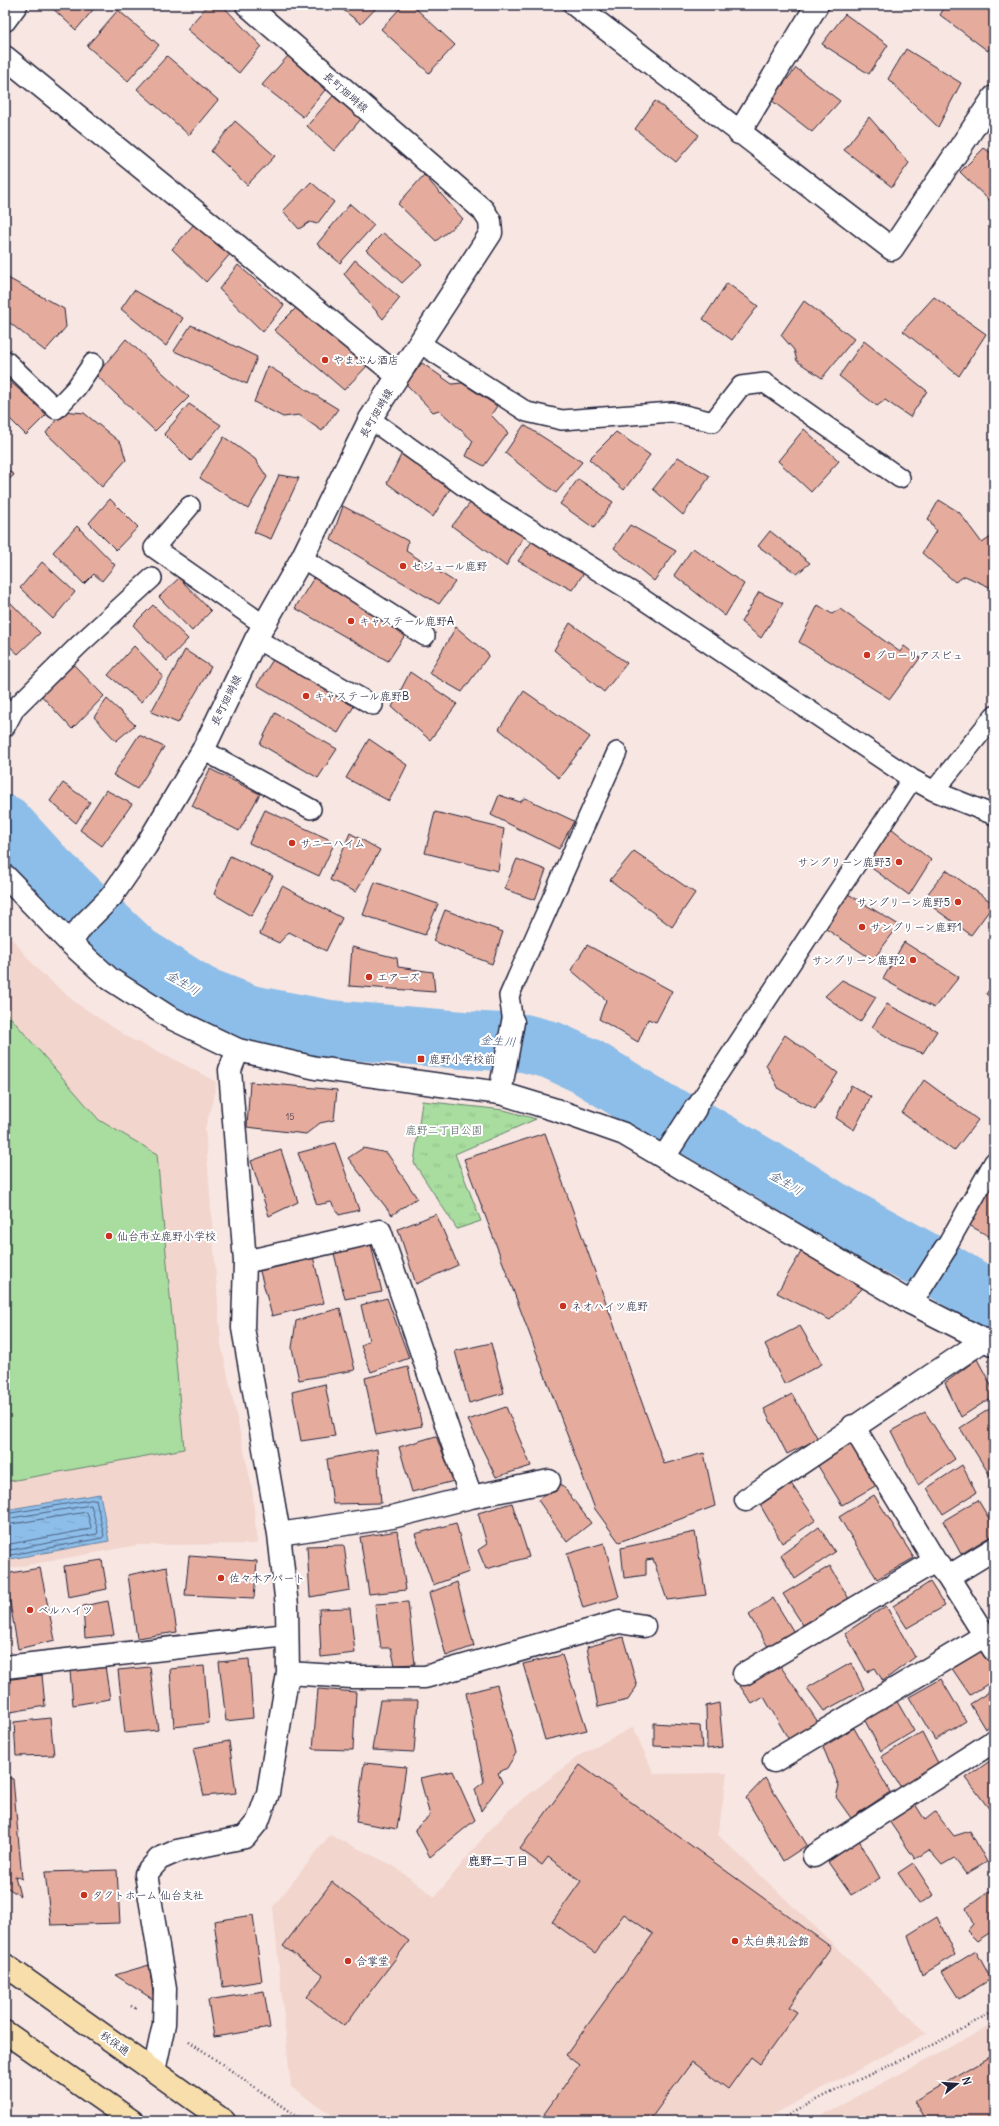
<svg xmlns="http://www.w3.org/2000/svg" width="999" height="2126" viewBox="0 0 999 2126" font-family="Delius,'Klee One',sans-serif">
<defs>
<pattern id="grass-tufts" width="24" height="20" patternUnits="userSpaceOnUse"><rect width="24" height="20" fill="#a8dd9f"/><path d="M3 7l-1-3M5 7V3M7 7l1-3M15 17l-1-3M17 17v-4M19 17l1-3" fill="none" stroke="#90bd8a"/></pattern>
<pattern id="water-ripples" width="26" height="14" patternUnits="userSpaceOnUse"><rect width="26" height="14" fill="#8dbee9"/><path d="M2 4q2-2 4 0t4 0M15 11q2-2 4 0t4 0" fill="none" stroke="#79a3c9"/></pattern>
</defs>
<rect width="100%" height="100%" fill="#f7e6e2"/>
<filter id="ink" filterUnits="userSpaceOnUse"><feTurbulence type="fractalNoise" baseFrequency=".025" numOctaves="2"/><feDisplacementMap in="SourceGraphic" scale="8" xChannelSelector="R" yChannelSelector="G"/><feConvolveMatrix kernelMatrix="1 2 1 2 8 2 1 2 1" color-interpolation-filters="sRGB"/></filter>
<g filter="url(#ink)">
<path fill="#f2d5cd" d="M5,931l34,40 37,32 55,36 39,18 46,25 -2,16 -9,30 16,216 31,144 5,56 -119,1 -133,24z
M633,1727l21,47 73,-1 -9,62 209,198 -166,88h-420l-50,-34 -18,-180 57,-72 62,30 43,32 51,-63 22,-23 72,-56z
M994,2022v99h-183l164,-87z"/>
<path fill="url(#grass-tufts)" stroke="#65806d" d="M422,1101l82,9 32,9 -81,35 26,67 -24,8 -43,-66z"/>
<path fill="#a8dd9f" stroke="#65806d" d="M5,1011l94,109 58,34 27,295 -179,33z"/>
<path fill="url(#water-ripples)" stroke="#6280a3" d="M100,1494l9,47 -104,19v-50z"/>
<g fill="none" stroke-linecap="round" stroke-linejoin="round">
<path stroke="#4d6081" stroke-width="1" d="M5,1514l91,-15 8,37 -2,2 -97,18
M5,1519l86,-14 7,27 -1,2 -92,17
M5,1525l82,-13 4,15 -1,2 -85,16"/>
<path stroke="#8dbee9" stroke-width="58" d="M5,824l40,44 92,87 64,40 49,19 79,15 134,11 61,3 27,7 35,16 75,46 36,17 104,61 31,20 118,65 44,27"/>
</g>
<path fill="#e5ac9d" stroke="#22223b" d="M49,5h48l-21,25z
M208,5h14l39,41 -22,27 -52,-44z
M337,5h42l-18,19z
M403,5h9l43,40 -26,28 -48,-44z
M946,5h40l8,5v31l-6,10 -48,-36z
M118,10l41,35 -31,36 -41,-35z
M845,14l43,31 -19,29 -47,-30z
M906,49l55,34 -23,44 -50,-48z
M167,56l51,44 -29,35 -52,-46z
M288,56l37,34 -22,27 -41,-32z
M796,68l44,33 -28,31 -41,-32z
M333,96l28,23 -27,32 -27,-25z
M655,101l44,34 -23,27 -41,-33z
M869,117l40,46 -17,24 -48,-37z
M235,121l40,35 -28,29 -36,-34z
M984,148l10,7v50l-34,-33z
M424,175l39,44 -27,22 -38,-37z
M311,182l23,20 -17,22 -7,-2 -11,7 -16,-18z
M350,204l24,21 -34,38 -23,-19z
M195,223l36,30 -25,29 -34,-33z
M383,233l39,31 -20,19 -36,-33z
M355,260l45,38 -17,21 -39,-45z
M238,265l46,40 -21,27 -44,-43z
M8,278l56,31 2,18 -21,24 -40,-32v-34z
M727,283l31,23 -26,34 -29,-21z
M134,290l49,28 -17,28 -45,-37z
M934,297l52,37 -27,42 -56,-45z
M804,301l50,38 -32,39 -25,-17 -3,-11 -13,-15z
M300,304l70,59 -26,27 -70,-60z
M191,325l66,32 -10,27 -73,-33z
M126,339l63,58 -34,34 -59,-56z
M864,341l63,50 -17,26 -25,-17 -8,6 -38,-30z
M422,363l30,21 10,-1 35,23 -6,9 17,18 -24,33 -18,-10 7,-15 -34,-31 -6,2 -27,-28z
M268,366l70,43 -16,22 -23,-16 -16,2 -29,-15z
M6,378l41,36 -21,21 -21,-21z
M189,404l32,21 -30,36 -27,-27z
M63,411l21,2 37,30 5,17 -24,27 -56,-54z
M524,425l58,37 -26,31 -51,-40z
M804,429l35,32 -28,31 -33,-31z
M616,432l34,23 -26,35 -35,-31z
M224,437l31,22 12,18 -19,32 -48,-31z
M402,453l48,36 -17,28 -46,-34z
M678,457l32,19 -27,39 -30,-26z
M5,468l9,7 -9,8z
M279,475l20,3 -28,61 -17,-7z
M578,479l35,23 -19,26 -34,-24z
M110,499l28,28 -22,23 -27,-27z
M939,500l20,12 23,31 12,-8v54l-29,-13 -10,6 -33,-29 14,-22 -8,-12z
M470,503l54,33 -18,30 -54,-40z
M343,506l65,35 -2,10 49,31 -16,22 -108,-64z
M630,525l46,26 -22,30 -40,-33z
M77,526l38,39 -13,16 -8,-7 -10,10 -31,-32z
M770,531l40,32 -13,11 -39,-28z
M533,540l51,33 -12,17 -54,-29z
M693,548l51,36 -19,32 -51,-41z
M42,562l33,30 -22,27 -33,-31z
M315,576l90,59 -17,26 -93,-53z
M179,578l32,33 -19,20 -33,-34z
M759,592l24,11 -22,35 -20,-16z
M10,602l30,31 -22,21 -13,-12v-36z
M153,605l35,34 -21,22 -34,-36z
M818,605l14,9 8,-5 60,43 4,-6 16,12 -30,41 -91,-57z
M570,623l57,40 -23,29 -50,-42z
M456,627l33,28 -27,37 -33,-19z
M134,646l29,30 -22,26 -33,-27z
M185,650l26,17 -33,56 -27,-11z
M274,658l80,48 -16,27 -81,-48z
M71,662l33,34 -32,33 -33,-36z
M410,672l47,32 -27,36 -38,-33z
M524,691l66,46 -31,41 -60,-49z
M107,699l28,26 -19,16 -22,-24z
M275,713l62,36 -19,29 -58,-34z
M139,735l25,12 -27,42 -24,-14z
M369,739l38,26 -18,36 -43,-23z
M210,769l50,25 -21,37 -47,-25z
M63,783l27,19 -14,21 -26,-22z
M106,790l26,14 -30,42 -22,-16z
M499,795l21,7 5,-4 49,23 -15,28 -68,-34z
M265,810l70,32 -16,34 -70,-33z
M435,812l69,17 -6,42 -73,-18z
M891,828l40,32 -22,35 -43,-31z
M350,833l30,17 -24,42 -26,-12z
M634,851l61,42 -23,34 -62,-47z
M230,856l43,20 -22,40 -37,-22z
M517,859l29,11 -11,30 -31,-11z
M946,870l48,34 -23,31 -48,-35z
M375,882l63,22 -13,31 -62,-20z
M282,886l60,32 -16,33 -37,-19 -10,11 -19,-9z
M848,894l51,31 -26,35 -47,-31z
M445,910l58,22 -11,32 -59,-23z
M904,942l55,35 -25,31 -51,-29z
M587,945l85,46 -16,31 -8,-3 -10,23 -39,-23 7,-19 -35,-30z
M352,947l45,11 1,9 35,5 2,20 -86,-6z
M842,980l34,17 -16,25 -35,-26z
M994,983v16l-8,-5z
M887,1004l50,27 -14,22 -22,-7 -29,-19z
M785,1035l53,38 -23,36 -36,-20 -13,-24z
M924,1080l54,40 -24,31 -52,-38z
M250,1082l87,8 -3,30 -14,3 -14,11 -59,-7z
M851,1085l20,12 -17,33 -18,-12z
M545,1133l119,331 40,-11 11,53 -96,36 -24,-33 -131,-350z
M335,1143l24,67 -20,5 -8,-13 -14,3 -19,-52z
M363,1148l24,5 30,45 -25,17 -44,-57z
M281,1150l17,52 -29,14 -18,-55z
M989,1185l5,3v51l-27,-15z
M436,1214l22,51 -42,19 -18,-55z
M370,1240l12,52 -37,7 -12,-50z
M312,1252l12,51 -52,13 -14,-52z
M801,1252l63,35 -34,33 -53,-27z
M387,1298l22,60 -38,14 -10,-26 8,-6 -8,-35z
M340,1308l15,62 -56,10 -7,-32 4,-27z
M800,1326l22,38 -38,20 -19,-40z
M491,1343l13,50 -35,10 -14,-52z
M977,1359l17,32v5l-33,21 -16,-34z
M408,1367l14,59 -46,9 -11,-57z
M325,1384l10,52 -34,5 -9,-49z
M792,1394l26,45 -31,15 -23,-45z
M994,1406v69l-3,2 -31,-49z
M506,1407l25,59 -35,11 -28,-57z
M925,1412l30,47 -37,26 -27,-54z
M436,1436l18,45 -42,11 -13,-45z
M848,1440l29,45 -35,20 -27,-44z
M377,1449l4,54 -48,1 -6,-45z
M962,1465l14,28 -33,21 -16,-26z
M559,1481l32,42 -24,19 -29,-42z
M790,1482l26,38 -34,23 -23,-40z
M874,1495l40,63 -37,21 -38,-62z
M978,1500l16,27v7l-33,20 -18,-33z
M512,1503l17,54 -43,12 -8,-19 9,-6 -9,-31z
M456,1523l13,49 -36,13 -18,-51z
M819,1527l16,25 -40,27 -14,-24z
M397,1531l9,59 -37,4 -9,-57z
M695,1532l11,63 -39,5 -14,-41 -7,1v15l-22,3 -3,-30z
M604,1543l15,54 -36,11 -16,-54z
M344,1545l6,45 -40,7 -3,-51z
M189,1556l68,5 -3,37 -69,-3z
M102,1560l5,29 -39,8 -4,-31z
M830,1566l19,33 -46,26 -20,-31z
M167,1567l10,65 -40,6 -9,-63z
M40,1568l15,72 -37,9 -13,-75z
M457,1582l17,64 -28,10 -17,-63z
M930,1582l15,24 -38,22 -14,-22z
M773,1598l22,36 -25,16 -21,-35z
M108,1601l6,34 -29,3 -2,-32z
M408,1602l7,62 -20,1 -4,-17h-10l-6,-44z
M886,1606l29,51 -32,24 -8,-13 -8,4 -22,-39z
M350,1608l5,45 -34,4 -2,-48z
M623,1637l14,49 -9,14 -30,7 -11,-60z
M982,1648l12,23v9l-24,15 -19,-28z
M562,1655l25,75 -42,10 -22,-76z
M249,1659l4,59 -27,3 -7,-59z
M851,1663l13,26 -40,22 -17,-23z
M779,1664l39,58 -29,18 -25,-43 -12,7 -12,-18z
M105,1666l5,33 -37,6 -3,-34z
M204,1666l5,57 -35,4 -4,-58z
M150,1667l8,63 -33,3 -7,-63z
M42,1675l3,31 -40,7v-33z
M941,1679l25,42 -31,19 -26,-43z
M497,1685l19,68 -9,15 -9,5 4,9 -21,29 -6,-22 9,-7 -18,-89z
M318,1689l38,3 -3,58 -40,-1z
M994,1689v34l-9,6 -15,-25z
M895,1698l19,33 -33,20 -18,-34z
M380,1700h38l-4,52 -42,-2z
M719,1703l4,44 -16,2 -1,-43z
M50,1718l4,37 -38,1 -2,-34z
M654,1723l46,3 2,22 -48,-2z
M854,1728l36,64 -39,26 -15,-21 3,-11 -16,-39z
M922,1732l17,33 -37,24 -21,-32z
M229,1741l7,52 -32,3 -11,-48z
M994,1758v50l-4,2 -24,-32z
M364,1763l42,4 -9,62 -41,-7z
M580,1765l251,182 -42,60 8,5 -37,52 -9,-7 -23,32 -36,-27 -43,59h-95l-10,-7 35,-49 -13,-10 87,-121 -29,-20 -29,39 -43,-31 29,-41 -33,-24 -6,8 -22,-16z
M453,1771l22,49 -45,37 -15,-28 15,-13 -10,-38z
M5,1776l8,3 9,100 -7,-3 5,20 -15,-10z
M765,1778l42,67 -24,16 -37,-63z
M915,1804l10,16 10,-8 19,24 16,-5 17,31 -21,12 -12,-16 -12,7 -13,-15 -14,9 -26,-38z
M859,1840l21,38 -29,17 -23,-33z
M913,1863l21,32 -15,9 -21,-31z
M117,1870l3,53 -69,2 -6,-53z
M332,1882l77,59 -65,85 -37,-29 16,-21 -40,-30z
M994,1888v42l-17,11 -10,-10 6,-7 -7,-16z
M253,1915l9,66 -39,6 -9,-66z
M937,1917l18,38 -33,20 -14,-40z
M976,1951l15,28 -32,20 -17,-27z
M149,1965l5,35 -39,-25z
M264,1991l6,37 -56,9 -6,-37z
M994,2054v67h-68l-12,-20z"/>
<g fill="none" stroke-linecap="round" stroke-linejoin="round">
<defs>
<path id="lane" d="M421,344l106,68 35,8 110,-8 41,10 28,-36 24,-3 135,95
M5,360l51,49 20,-21 17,-25
M370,419l109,78 150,93 283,189 22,12 60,24
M190,506l-36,42 110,77
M302,558l123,78
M256,639l117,66
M5,727l10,-19 64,-63 73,-67
M203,750l108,59
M934,791l60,-75
M513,1022l-4,-26 108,-244
M695,1109l217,-330
M945,1249l49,-87"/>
<path id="street" d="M575,5l317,244 102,-152
M5,20l11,-15
M5,57l393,319
M739,133l78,-128
M111,897l35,-51 57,-96 53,-111 46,-81 68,-139 121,-186 -1,-12 -7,-11 -236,-205
M500,1093l13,-71
M664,1157l31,-48
M245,1262l135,-31 91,266
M911,1303l34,-54
M853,1426l82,135 13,16 46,73
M746,1500l238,-160
M279,1534l113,-17 79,-20 78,-16
M948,1577l46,-28
M5,1667l282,-32
M288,1673l63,4h74l194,-55 25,4
M744,1674l191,-113
M774,1761l210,-125
M814,1856l180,-115
M154,2071l10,-47 1,-35 -19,-115 13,-15 18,-8 68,-14 13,-16 10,-28 20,-120 -1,-67 -8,-72 -36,-206 2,-66 -15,-192 8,-20"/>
<path id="secondary" d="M5,876l65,67 40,36 59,38 69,33 78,18 184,25 56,17 68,24 287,169 83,42
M70,943l13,-18 28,-28"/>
<path id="highway" d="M5,1965l219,156
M5,2032l127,89"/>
</defs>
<use href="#lane" stroke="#22223b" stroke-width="22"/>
<use href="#street" stroke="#22223b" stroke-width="25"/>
<use href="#secondary" stroke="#22223b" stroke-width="25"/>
<use href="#highway" stroke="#22223b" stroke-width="25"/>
<path stroke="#22223b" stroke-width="2.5" stroke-dasharray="1 3" stroke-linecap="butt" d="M131,2006l6,3
M189,2041l114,80
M778,2121c70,-41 148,-67 216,-111"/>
<use href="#lane" stroke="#fff" stroke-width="19"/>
<use href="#street" stroke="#fff" stroke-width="22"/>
<use href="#secondary" stroke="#fff" stroke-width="22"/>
<use href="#highway" stroke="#f8deab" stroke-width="22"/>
</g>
</g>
<g fill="#c8321e" stroke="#fff" stroke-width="1.5">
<circle cx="325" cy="360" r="4"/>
<circle cx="403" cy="566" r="4"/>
<circle cx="351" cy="621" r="4"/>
<circle cx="867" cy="655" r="4"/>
<circle cx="306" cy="696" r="4"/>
<circle cx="292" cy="843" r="4"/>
<circle cx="899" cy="862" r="4"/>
<circle cx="958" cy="902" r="4"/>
<circle cx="862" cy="927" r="4"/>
<circle cx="913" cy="960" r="4"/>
<circle cx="369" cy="977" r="4"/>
<rect x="417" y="1055" width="8" height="8" rx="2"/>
<circle cx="109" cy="1236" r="4"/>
<circle cx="563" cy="1306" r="4"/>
<circle cx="221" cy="1578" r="4"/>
<circle cx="30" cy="1610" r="4"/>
<circle cx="84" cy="1895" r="4"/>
<circle cx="735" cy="1941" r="4"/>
<circle cx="348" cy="1961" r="4"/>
</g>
<g text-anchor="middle" stroke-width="4" stroke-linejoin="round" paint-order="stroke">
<g font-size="9" fill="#534454">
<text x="290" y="1120">15</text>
</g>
<g font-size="11" fill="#22223b" stroke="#fff">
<text transform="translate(346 92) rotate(41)" y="4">長町畑塒線</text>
<text transform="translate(376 413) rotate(-60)" y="4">長町畑塒線</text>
<text transform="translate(226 700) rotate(-64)" y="4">長町畑塒線</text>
<text transform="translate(115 2043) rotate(36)" y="4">秋保通</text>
</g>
<g font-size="11" fill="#22223b" stroke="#fff" text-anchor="start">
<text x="333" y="364">やまぶん酒店</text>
<text x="411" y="570">セジュール鹿野</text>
<text x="359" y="625">キャステール鹿野A</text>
<text x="875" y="659">グローリアスビュ</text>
<text x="314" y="700">キャステール鹿野B</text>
<text x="300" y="847">サニーハイム</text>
<text x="891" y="866" text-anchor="end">サングリーン鹿野3</text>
<text x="950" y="906" text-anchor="end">サングリーン鹿野5</text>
<text x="870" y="931">サングリーン鹿野1</text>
<text x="905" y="964" text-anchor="end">サングリーン鹿野2</text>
<text x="377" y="981">エアーズ</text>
<text x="429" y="1063">鹿野小学校前</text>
<text x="117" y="1240">仙台市立鹿野小学校</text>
<text x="571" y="1310">ネオハイツ鹿野</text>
<text x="229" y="1582">佐々木アパート</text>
<text x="38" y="1614">ベルハイツ</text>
<text x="92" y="1899">タクトホーム 仙台支社</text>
<text x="743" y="1945">太白典礼会館</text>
<text x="356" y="1965">合掌堂</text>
</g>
<g font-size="11" fill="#4a5a59" stroke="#fff">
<text x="444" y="1134">鹿野二丁目公園</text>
</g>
<g font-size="12" font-style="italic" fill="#475978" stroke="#fff">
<text transform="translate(183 983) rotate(31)" y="4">金生川</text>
<text transform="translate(498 1041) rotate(4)" y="4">金生川</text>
<text transform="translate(786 1183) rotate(31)" y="4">金生川</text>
</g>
<g font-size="12" font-weight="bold" fill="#22223b" stroke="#fff">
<text x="498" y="1865">鹿野二丁目</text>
</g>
</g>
<rect width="999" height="2126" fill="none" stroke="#fff" stroke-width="20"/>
<rect x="10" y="10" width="979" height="2106" fill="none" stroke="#22223b" stroke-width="1.5" filter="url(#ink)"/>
<g transform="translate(957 2084) rotate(73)" stroke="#ffffff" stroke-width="3" paint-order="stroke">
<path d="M0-3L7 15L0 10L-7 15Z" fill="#22223b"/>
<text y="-6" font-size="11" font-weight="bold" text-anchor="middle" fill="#22223b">N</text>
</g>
</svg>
